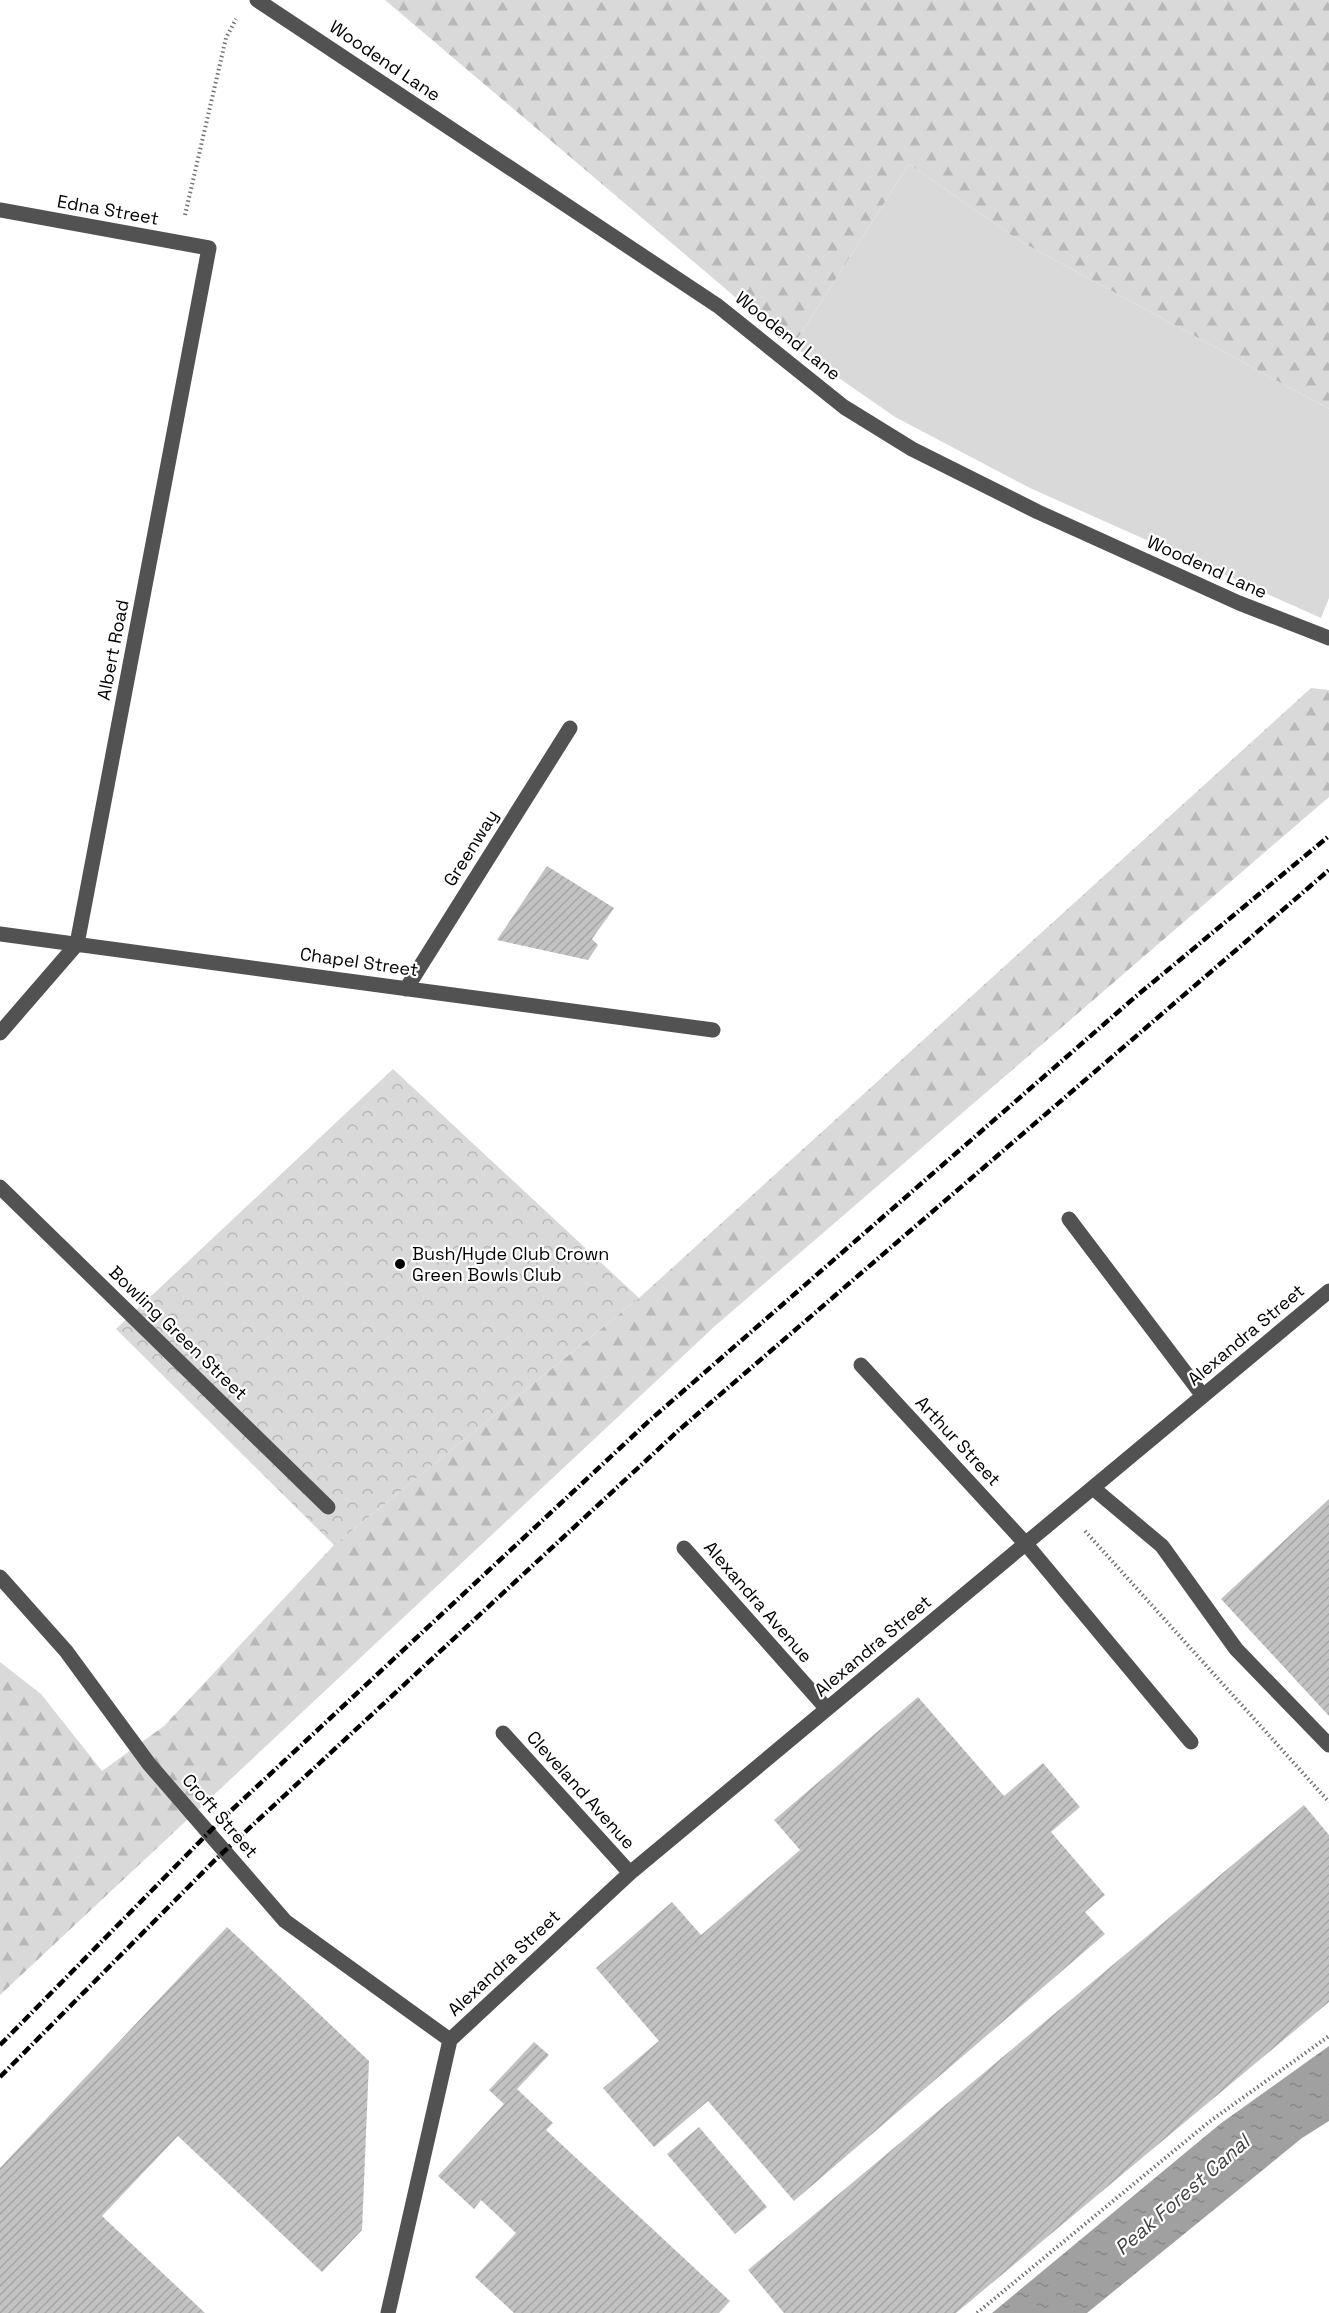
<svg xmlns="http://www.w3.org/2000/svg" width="1329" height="2313" viewBox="0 0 1329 2313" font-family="'Space Grotesk',sans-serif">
<defs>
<pattern id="forest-firs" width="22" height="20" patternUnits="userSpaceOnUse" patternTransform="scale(1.5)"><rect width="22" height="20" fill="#d9d9d9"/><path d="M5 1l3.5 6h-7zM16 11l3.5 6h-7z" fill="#b8b8b8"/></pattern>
<pattern id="park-crowns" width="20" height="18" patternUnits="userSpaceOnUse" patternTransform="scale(1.5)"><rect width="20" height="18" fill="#d9d9d9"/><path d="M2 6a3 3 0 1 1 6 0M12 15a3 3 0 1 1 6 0" fill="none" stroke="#b8b8b8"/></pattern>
<pattern id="water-ripples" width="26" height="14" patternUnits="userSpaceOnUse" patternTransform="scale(1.5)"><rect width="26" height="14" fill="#a0a0a0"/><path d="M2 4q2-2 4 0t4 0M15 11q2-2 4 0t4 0" fill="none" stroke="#888"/></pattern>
<pattern id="building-hatch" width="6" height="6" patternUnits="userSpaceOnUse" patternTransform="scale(1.5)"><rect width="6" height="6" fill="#c2c2c2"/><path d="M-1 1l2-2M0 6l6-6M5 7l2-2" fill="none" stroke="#a5a5a5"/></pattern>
</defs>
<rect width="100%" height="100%" fill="#fff"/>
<path fill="#d9d9d9" d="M909,164l111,77 309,168v189l-8,20 -291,-130 -135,-71 -102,-71z"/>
<path fill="url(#forest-firs)" d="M385,0h944v409l-309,-168 -111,-77 -116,182z
M1311,688l18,2v107l-614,529 -715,669v-333l41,32 61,77 62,-45 170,-181 305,-247z"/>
<path fill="url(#park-crowns)" d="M393,1069l246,229 -305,247 -218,-216z"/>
<path fill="url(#water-ripples)" d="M1329,2046v75l-27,17 -215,175h-95l228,-189z"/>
<path fill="url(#building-hatch)" d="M547,866l67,42 -22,31 6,6 -10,15 -91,-20z
M1329,1499v217l-108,-117z
M918,1697l86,99 39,-33 37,44 -29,25 54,63 -20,17 20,22 -311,267 -86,-100 -54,46 -51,-59 56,-47 -63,-73 76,-66 29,33 99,-85 -26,-30z
M1304,1805l25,30v167l-373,311h-172l-36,-43z
M227,1927l142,134 -7,169 -40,42 -144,-136 -76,80 103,97h-205v-145z
M534,2042l15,13 -32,34 36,34 -7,7 184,171 -11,12h-205l-39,-36 41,-44 -35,-33 -7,9 -36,-33 66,-72 -15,-14z
M699,2127l68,80 -32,27 -68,-80z"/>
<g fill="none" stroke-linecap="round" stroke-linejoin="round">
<path stroke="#747474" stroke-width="4" stroke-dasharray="1.5 3" stroke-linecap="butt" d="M185,215l41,-177 10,-19
M1085,1531l244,271
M977,2313l232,-191 120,-86"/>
<path stroke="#525252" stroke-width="15" d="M257,0l461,306 126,101 68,42 126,63 201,91 90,35
M0,210l209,38 -132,696 -77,89
M0,934l713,96
M406,989l164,-261
M0,1187l328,320
M1069,1219l134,177
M861,1365l165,179 165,198
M1093,1488l69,58 74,103 93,96
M684,1548l143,161
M0,1577l66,74 83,113 136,157 165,119
M503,1733l127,140
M450,2040l180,-167 699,-582
M388,2313l62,-273"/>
<path stroke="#000" stroke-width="4.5" stroke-dasharray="9 3 1.5 3" stroke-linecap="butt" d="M0,2045l222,-226 427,-398 485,-423 195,-162
M0,2077l216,-218 463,-429 650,-560"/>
</g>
<circle fill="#000" stroke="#fff" stroke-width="2" cx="400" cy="1264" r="6"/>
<g text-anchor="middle" stroke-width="4.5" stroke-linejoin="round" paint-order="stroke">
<g font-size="18" fill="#000" stroke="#fff">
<text transform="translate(385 61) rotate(34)" y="6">Woodend Lane</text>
<text transform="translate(108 210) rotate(10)" y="6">Edna Street</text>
<text transform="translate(788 336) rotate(39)" y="6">Woodend Lane</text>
<text transform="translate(1207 567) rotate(24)" y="6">Woodend Lane</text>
<text transform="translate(113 650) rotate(-79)" y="6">Albert Road</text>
<text transform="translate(471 848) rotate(-58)" y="6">Greenway</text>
<text transform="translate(359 962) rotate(8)" y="6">Chapel Street</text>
<text transform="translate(178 1333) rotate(44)" y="6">Bowling Green Street</text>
<text transform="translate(1246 1335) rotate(-40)" y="6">Alexandra Street</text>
<text transform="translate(958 1441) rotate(47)" y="6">Arthur Street</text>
<text transform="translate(758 1602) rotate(49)" y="6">Alexandra Avenue</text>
<text transform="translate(873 1646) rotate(-40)" y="6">Alexandra Street</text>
<text transform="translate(581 1790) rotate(48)" y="6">Cleveland Avenue</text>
<text transform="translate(220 1816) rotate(49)" y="6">Croft Street</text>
<text transform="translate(504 1963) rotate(-43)" y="6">Alexandra Street</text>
</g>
<g font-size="18" fill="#000" stroke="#fff" text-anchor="start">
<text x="412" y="1260">Bush/Hyde Club Crown<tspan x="412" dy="21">Green Bowls Club</tspan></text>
</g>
<g font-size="20" font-style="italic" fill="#414141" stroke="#fff">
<text transform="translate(1182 2195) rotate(-41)" y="7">Peak Forest Canal</text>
</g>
</g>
</svg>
